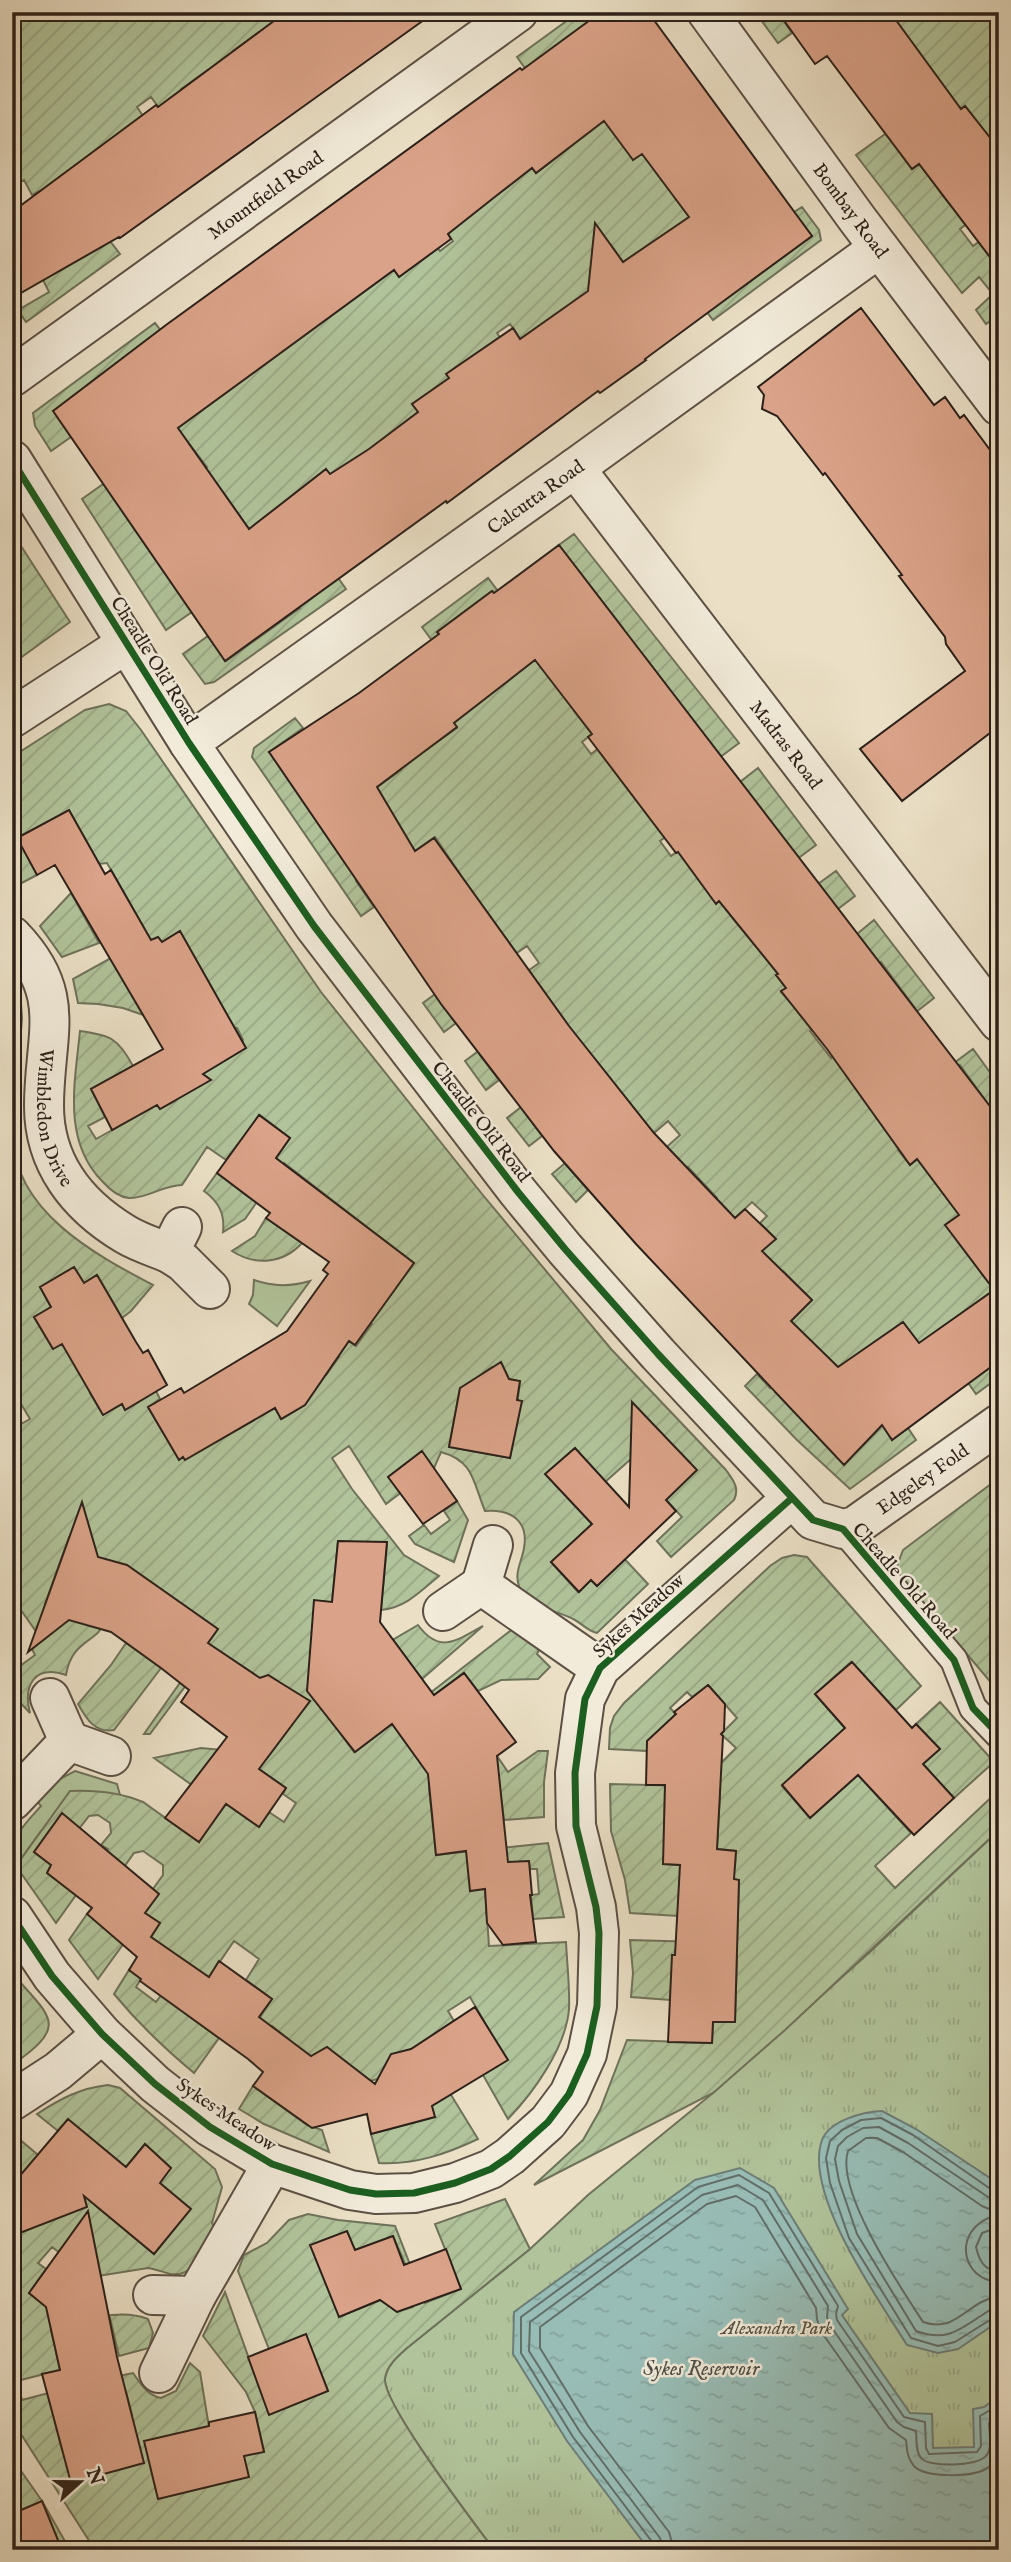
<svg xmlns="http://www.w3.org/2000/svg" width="1011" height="2562" viewBox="0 0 1011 2562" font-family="'IM FELL English',serif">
<defs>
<pattern id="park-tufts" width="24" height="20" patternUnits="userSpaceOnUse" patternTransform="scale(1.75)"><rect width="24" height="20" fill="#b1c39a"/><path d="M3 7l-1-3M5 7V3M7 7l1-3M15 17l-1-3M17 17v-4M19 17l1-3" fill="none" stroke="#98a784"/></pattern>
<pattern id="garden-furrows" width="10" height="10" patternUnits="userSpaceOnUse" patternTransform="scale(1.75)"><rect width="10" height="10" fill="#b1c39a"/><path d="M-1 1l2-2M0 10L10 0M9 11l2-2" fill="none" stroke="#98a784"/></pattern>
<pattern id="water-ripples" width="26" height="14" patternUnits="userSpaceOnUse" patternTransform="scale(1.75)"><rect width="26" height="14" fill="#98bdb6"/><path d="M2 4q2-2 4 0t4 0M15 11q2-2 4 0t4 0" fill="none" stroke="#83a29c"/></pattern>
</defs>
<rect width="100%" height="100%" fill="#ebe0c6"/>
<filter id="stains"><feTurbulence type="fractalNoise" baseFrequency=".00286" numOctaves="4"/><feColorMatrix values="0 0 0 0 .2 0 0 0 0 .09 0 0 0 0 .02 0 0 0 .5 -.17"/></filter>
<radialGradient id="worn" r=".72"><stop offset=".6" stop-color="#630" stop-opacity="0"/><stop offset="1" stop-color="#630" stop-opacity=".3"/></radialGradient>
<path fill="#b1c39a" stroke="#6e725a" stroke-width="2" d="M254,1280c19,7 36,7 56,1l-33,45 -28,-22 4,-9z
M75,1771l42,13 3,11 -34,-4 -45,40 -25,35c-12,-24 10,-43 25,-60l-4,-5 19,-20z"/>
<path fill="url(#park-tufts)" stroke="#6e725a" stroke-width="2" d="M999,1830v720h-505c-19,-26 -113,-148 -109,-172 2,-13 13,-22 22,-30l123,-99 58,-54 125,-102 158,-142z"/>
<path fill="url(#garden-furrows)" stroke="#6e725a" stroke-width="2" fill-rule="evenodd" d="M12,12h271l15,20h-39l-26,19 16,21 -28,17 -13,-19 -27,19 -9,37 -21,-29 -14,10 6,9 -50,103 27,35 -94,68 -8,-12 31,-18 -6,-12 -1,-90 -10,5 -8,-15 -12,7z
M579,12h22l32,148 29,-21 -1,39 19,26 20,-15 29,84 12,15 71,-52 -18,-24 8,-5 17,23 2,10 -108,80 -23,-30 -50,-39 -17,11 -12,-17 -19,14 13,31 -84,50 -11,-16 -13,9 26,39 -51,36 -46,-13 -14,9 8,10 -98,141 24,34 -132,93 -9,2 -22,-30 25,-18 18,25 74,-53 -11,-17 -97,21 -26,18 -84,-131 45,-32 -73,-56 17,26 -20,14 -16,-25 -2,-13 122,-90 25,33 236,-136 24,31 13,-10 -5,-7 70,-85 18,24 30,-23 -17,-23 -7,-35 -25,-35zM187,441l20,26 -26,19 -20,-27zM223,492l26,37 -16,12 -36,-31z
M755,12h22l15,21 -14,10z
M865,12h134v138l-34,-44 -63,49 10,14 14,-10c6,27 22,49 46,61l-12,9 13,17 26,-19v87l-13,10 -10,-14 17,-16 -14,-17 -17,16 -106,-138 50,-36z
M12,532l58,90 -58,42v-45l9,-6 -9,-14z
M574,534l165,209 -44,33 -27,59 -8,6 11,15 30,-22 39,-52 18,-14 58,77 -43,32 -42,39 28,34 59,-66 18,-13 19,25 -42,32 -16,32 -21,15 10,13 -5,4 10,11 66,-69 17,-14 60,78 -42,33 39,49 42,-31 26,36v38l-40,92 -14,10 54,61 -59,44 59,26v21l-23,17 -26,-37 -31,-14 -16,-21 -30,21 19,97 16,-12 8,12 -66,49 -53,-49 -52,-54 12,-12 13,14 24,-21 4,-38 -7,-8 21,-21 -29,-29 -40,-3 32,-30 -15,-15 7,-7 -15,-14 -36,34 -20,-19 21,-19 -29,-31 -19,18 -21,-21 32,-29 -12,-14 -14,12 -15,-17 -71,51 20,23 -12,12 -24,-28 37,-31 -66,-33 19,26 -13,10 -22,-28 38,-30 36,-45 -24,-33 -27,8 -50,37 19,25 -13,10 -21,-29 39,-29 24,-61 11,-8 -12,-17 -33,23 -57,29 19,25 -12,9 -21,-29 39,-29 -23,-85 21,-15 -25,-37 -20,14 -5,-7 -54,37 18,26 -13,9 -109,-159 2,-9 41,-30 8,10 -34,24 96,44 36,-26 -16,-23 38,5 34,-24 -15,-22 -9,-64 -11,-15 66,-49 29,38 77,36 29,-24 -64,-83zM492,591l22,28 -76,13v-1zM644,656l34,45 -57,30 -30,23 -9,-12 10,-8 -18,-23zM881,962l34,46 -49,39 -8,-9 -27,20 -21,-27 27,-20 -8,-9zM960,1065l36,50 -58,28 -28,22 -12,-15 9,-7 2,-39zM776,1393l71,1 33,34 -36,36z
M109,704l17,7 15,19 180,262 161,202 129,155 115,121c7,10 14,18 8,30l-63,57 -14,-16 25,-24 -16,-17 30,-30 -54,-47 -11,10v8l9,10 -35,31 -30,-33 -29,25 46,50 -41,38 27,30 13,-12 6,6 17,-17 6,-15 28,30 -51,49c-10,-2 -15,-10 -24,-14 -18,-10 -45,-10 -54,-33 -5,-13 3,-25 5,-38 5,-28 -14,-39 -39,-37 -12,-29 -11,-50 -44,-59l-7,16 -5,3 -11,-16 -18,13 11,17 -25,19 -37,-58 -17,12 20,31 52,66 35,21c-18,15 -34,32 -58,34l6,-65 -49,-4 -6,61 42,44 20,-7 24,-14c22,30 39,15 65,1l-61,53 -29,-39 -64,50 46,16 -35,27 14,19 160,-124 27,18 -4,8 13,13 -12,12 -37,1 -23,11 -14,-18 -46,34 51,69 28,-20 11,16 30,-21h10l-4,31v35l-40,3 -5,-38 -70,6 7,67 112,-12 16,74 -31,2 -2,-24 8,-1 -2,-25h-7l-1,-8 -61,5 3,24 14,-1 4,57 77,-4c1,22 4,45 3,67 -3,38 -35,83 -61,110l-25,-44 14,-31 -27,-47 -22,14 6,10 -34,23 58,95c-32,15 -63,26 -99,24l-8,-29 64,-17 -47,-41 -29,8 -17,-25 -17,-11 -14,18 -29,-21 5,-7 -15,-12 -25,11 25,-38 -26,-19 13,-21 -25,-18 -49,72 34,25 -25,35c-29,-24 -56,-50 -80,-79l15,-24 12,9 -5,8 20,15 6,-8 37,-23 -48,-34 9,-14 -15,-10 13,-18 -5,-6 10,-14v-10l-20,-14 -9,2 -10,14 -19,-14 3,-4 -7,-4 10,-12 -1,-10 -12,-8 -9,1 -11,14 -18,-14 -26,36 17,13 -4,8 17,13 17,2 -25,35 -40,-57 54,-75c25,-1 49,1 73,11l56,40 11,-44 -56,-40 47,-10 21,2 12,-18 33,26 26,-35 -24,-20 10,-14 -1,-8 -9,-6 -9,3 -73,6 -37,50h-6l73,-104 -89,14 33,24 -47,62c-19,3 -27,-10 -36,-26l33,-39 15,-22 19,-56 -17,-21 -39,-11 -15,-22 -5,4 -24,67 60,17c-7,22 -33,18 -39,54 -32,-11 -43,11 -36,38l-18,-19v-22l23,-17 -3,-6 10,-9 -24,-34 -6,-4v-159l3,-2 -3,-12 18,-10 -18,-30v-85l4,-2 -4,-7v-88l7,-5 -7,-11v-209l9,22 1,14c-2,39 -12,79 -10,118 4,76 82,118 141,149l-22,26 -14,11 -8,60 -19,11 13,22 19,-11 34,-13 4,8 -12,8 31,52 47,-27 49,-24 7,11 21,-13 -26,-44 49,13 13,-18 -8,-7 9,-15 16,11 16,-22 -14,-12 56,-49 -130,-100 -39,56 -22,13c2,-18 -4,-30 -19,-41l13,-18 32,24 41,-59 -30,-23 -34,45 -19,-13 -25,38c-19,0 -35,14 -53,13 -11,-1 -20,-9 -27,-17 -40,-41 -27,-99 -22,-150 30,4 38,7 53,35l-42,23 14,28 -17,9 8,13 61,-34 3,4 15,-8 21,-23 45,-27 2,-11 -6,-12 -88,-11 -26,-9 -25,-4 -20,-1 -5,-24 76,-42 -42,-74 -8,1 -30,-54 -51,28 19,37 -25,13v-131l73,-47zM180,931l-58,47 -4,-18 40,-23 4,5zM74,1267l10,16 13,-8 21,36 -65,38 -19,-32 17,-10 -11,-20zM492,1367l12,3 5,9 11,3 -10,76 -61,-11 11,-59 19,5 4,-20zM240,1756l46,32 -3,6 13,9 -12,19 -15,-10 -10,14z
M71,893l28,50 -37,14 -22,-31z
M266,1218l36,25c-19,21 -47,23 -70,8l23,-15z
M999,1478v214l-100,-118 -2,-8 6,-16z
M457,1501l11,19 -14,42 -39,-18 -6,-8 15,-11 7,9 19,-14 -6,-9z
M794,1555l13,2 114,129 -25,24 -45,-48 -36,32 44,50 -49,15 -28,27 28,32 48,-43 53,58 -36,33 20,22 104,-98v40l-214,200 -72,63 -179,92 49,-45 17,-30 27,-70 85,3 1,-21h22l2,-65 -64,-2 -3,45 -39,-3 2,-24 -3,-33 107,3 2,-63 -59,-3 -2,39 -48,-3 -5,-33 -14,-49 -1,-47 77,2 -40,-35 -38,-2 1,-21 4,-12 10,-13 146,-137 12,-8zM708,1685l29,33 -16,16 15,14 -20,20 -49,-45 9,-9 -6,-6 17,-16 5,5zM665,1789l55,5 -3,55 19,2 -1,17 -71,-4z
M940,1702l54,60 -40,36 -31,-34 17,-15 -24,-25z
M87,1914l42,22 -31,43 -29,-39z
M12,1973c39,45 58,52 0,92v-16l8,-4 -8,-19z
M108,2085l12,3 95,81 7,18 -10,36 6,10c-12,17 -24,45 -48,41 -8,-2 -14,-5 -22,-6l-56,9 -40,-30 -14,16 8,6 -17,24 39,31c26,-6 54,-15 80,-5l5,14 -4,15 -30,8 -9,-38 -59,12 9,40 -43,11 5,19 53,-14 -20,36 7,28 24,-6 46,-29 -6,-23 -12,-15 19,-4c8,11 14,22 28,25l15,-7 14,-28 10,9 9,55 35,29 20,-5 -9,-39 -9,-20 -43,-56 22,-44 44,122 59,-23 -22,-56 -37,14 -31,-78 6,-16 23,-12 22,-23 19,-6 30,6 57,6 30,77 36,-14 -26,-65 70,-25 25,50 -123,99c-9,8 -20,17 -22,30 -4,24 90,146 109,172h-399l-83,-130v-287l26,22 -2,3 49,41 33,-38 -60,-30 -21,-17c23,-15 43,-26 71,-29zM145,2144l26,24 -14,18 33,23 -36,45 -59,-49zM393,2236c7,17 26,53 20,71l-16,5 -4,-3 -5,-12 -49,20 16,-67z
M253,2086l54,39 15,5 7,22 -65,-28 -25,-15z
M12,2458l30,43 28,49h-8l-20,-49 -30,13z"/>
<path fill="url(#water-ripples)" stroke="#6d7e77" stroke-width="2" d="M882,2111l34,18 74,49 9,9v47l-3,2 2,6 -6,4 7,17v58l-41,28 -20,4 -31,-8c-28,-45 -104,-151 -85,-205 8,-20 41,-28 60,-29z
M740,2168l34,20 74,121 -6,6 68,98 22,1 1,34 41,-1 -1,-38 11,-2 15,-11v154h-350l-82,-109 -54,-87 1,-42 181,-132z"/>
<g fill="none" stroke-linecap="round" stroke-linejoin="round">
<path stroke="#626e68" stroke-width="2" d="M999,2191l-7,-1 -79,-55 -32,-17 -20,2 -19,10 -12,11 -4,17 4,25 19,55 62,100 27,8 17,-4 38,-24 6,-1
M999,2200l-11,-3 -80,-54 -29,-16 -16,1 -16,9 -9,9 -3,13 4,22 18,53 59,97c27,10 40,2 63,-14 7,-4 11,-9 20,-9
M999,2227l-17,6 -6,14c3,13 8,24 23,24
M999,2282c-39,-2 -47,-53 -5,-66v-5l-12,-5 -79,-54 -26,-14h-11l-18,13c-13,40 53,137 75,171 35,12 45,-23 76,-25
M654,2550l-1,-7 -80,-106 -52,-84v-36l177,-130 41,-12 30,18 69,113 -2,8 1,6 67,97 21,5 1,26 3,6 48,-2 4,-6 -1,-30 19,-11
M663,2550l-3,-12 -80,-106 -51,-81 1,-29 172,-127 36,-10 25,15 65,106 -1,11 3,8 67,97 7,5 12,4c1,8 -1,20 5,27 8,10 57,8 65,-2 7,-8 3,-23 3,-33l10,-7
M674,2550l-5,-18 -81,-106 -48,-78v-21l167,-123 29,-8 19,11 61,101 1,11 3,11 69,98 17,12c1,9 1,18 8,26 11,12 55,11 70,4 7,-3 11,-9 15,-16"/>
</g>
<path fill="#daa288" stroke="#2c2019" stroke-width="2" fill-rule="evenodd" d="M286,12h149l-315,226 -1,-1 -107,61v-86l144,-107 2,2z
M601,12h47l164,224 -167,123 1,1 -46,33 -2,-2 -151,112 -1,-2 -221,160 -172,-250 113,-86 354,-257 2,2zM604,121l29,39 9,-6 47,63 -66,45 -28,-39 -7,68 -68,48 -7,-11 -67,46 3,4 -37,26 6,8 -49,37 -39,25 -4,-5 -77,60 -71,-101 216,-158 5,7 52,-38 -3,-5 48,-38 36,-28 4,5z
M778,12h112l71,97 4,-3 34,43v120l-80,-105 -7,5 -85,-113 -12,8z
M861,308l73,97 11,-8 15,21 4,-3 35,47v264l-97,75 -42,-52 105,-78 -19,-27 -1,-7 -46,-61 3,-1 -77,-102 -2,2 -46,-59 -15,-7 2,-14 -6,-8z
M559,545l440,573v243l-107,79 -10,-15 -38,40 -208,-221 -82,-93 -113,-147 -172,-252 90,-59 80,-59 -2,-2 55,-41 2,2zM535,660l57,74 -4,3 88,116 2,-1 38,52 3,-3 59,73 -2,1 10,13 -5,3 46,58 83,116 7,-6 42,56 -14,10 49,65 -75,53 -16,-21 -65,45 -47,-46 21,-21 -50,-49 14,-12 -31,-30 -10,9 -81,-85 -85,-107 -135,-188 -19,13 -38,-64 80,-60 -3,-4z
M69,810l36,64 6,-4 40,70 7,-3 4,5 18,-11 66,117 -43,26 8,6 -51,29 -3,-4 -45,25 -21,-41 72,-40 -108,-184 -18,10 -20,-37z
M259,1115l31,23 -14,20 138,105 -59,82 -6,-4 -44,64 -24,14 -6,-11 -90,52 -2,-3 -4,3 -31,-53 33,-19 3,5 103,-62 41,-57 -5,-4 6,-8 -63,-44 4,-5 -53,-40z
M74,1267l10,16 13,-8 39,67 7,11 5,-3 19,35 -42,25 -3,-6 -19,11 -41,-71 -9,5 -19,-32 17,-10 -11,-20z
M501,1362l8,17 11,2 -3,19 5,1 -12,57 -61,-11 11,-59z
M632,1402l65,68 -31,30 10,11 -79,75 -6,-6 -12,12 -28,-30 41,-38 -47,-50 30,-26 54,59z
M422,1451l35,50 -34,23 -35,-47z
M82,1502l16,55 29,8 91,64 -10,14 52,35 8,-3 42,26 -51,68 27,19 -27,39 -33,-23 -27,38 -34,-24 62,-81 -46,-35 8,-12 -28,-22 -50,-36 -42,-12 -41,32z
M338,1541l49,1 -7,80 54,73 30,-22 52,69 -19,14 11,106 21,-1 3,34h-2l6,47 -33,3 -16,-22 -2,-34 -15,2 -4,-40 -30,4 -8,-81 -36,-50 -37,28 -48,-61 7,-91 18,2z
M852,1662l60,66 4,-4 24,25 -17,15 31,34 -40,37 -56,-60 -48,43 -28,-33 63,-57 -30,-34z
M708,1685l17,19 -1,27 -3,3 2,2 -6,113 19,2 -2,28 5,1 -4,142h-22l-1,21 -44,-1 4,-87h3l5,-90 -17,-1 2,-79h-19l1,-44 29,-27 -2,-2z
M62,1813l97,81 -14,19 15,10 -9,14 58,40 10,-16 53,38 -13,18 52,39 16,-9 48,37 16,-30 20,-5 64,-42 33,53 -76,46 3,11 -64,17 -4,-20 -55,14 -59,-42 10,-14 -15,-13 -108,-78 1,-2 -12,-9 8,-13 -50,-43 5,-6 -45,-35 4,-8 -17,-13z
M68,2119l58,48 19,-23 26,24 -11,15 31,26 -37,45 -70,-58 3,11 -75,29v-51z
M88,2211l29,146 27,106 -73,20 -29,-109 18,-4 -14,-63 -17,-14z
M347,2231l8,19 38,-14 11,29 42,-16 15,40 -64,23 -17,-12 -41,17 -29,-72z
M306,2334l22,57 -59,24 -21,-58z
M255,2412l9,40 -20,4 5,21 -91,22 -14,-58 65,-15v-4z
M42,2501l20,49h-50v-36z"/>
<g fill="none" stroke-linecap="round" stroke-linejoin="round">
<defs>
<path id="service" d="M843,1529l111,131 19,48 26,27"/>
<g id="minor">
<path id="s1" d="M707,12l151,208 141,186"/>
<path id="s2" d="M12,377l506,-365"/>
<path id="s3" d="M12,460l177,283 125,183 204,266 47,57 93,105 155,166 30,9 12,-3 144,-102"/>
<path id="s4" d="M575,468l424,554"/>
<path d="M12,718l114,-74"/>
<path id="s5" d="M189,743l386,-275 304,-220"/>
<path id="s6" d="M12,936c57,59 32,98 32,170 0,57 33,99 81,128 13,8 29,13 44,19"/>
<path d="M182,1227l-13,26 14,9 27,27"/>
<path d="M493,1545l-12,40 119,83"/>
<path d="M443,1611l38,-26"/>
<path d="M69,1741l42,15"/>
<path d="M12,1801l57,-60 -19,-43"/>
<path d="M12,1916l40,60 50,58 53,50 55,43 62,37 78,26 26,4 38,-1 41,-10 36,-14 19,-13 38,-34 21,-28 18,-40 10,-48 2,-73 -3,-26 -20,-81 -1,-53 10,-74 15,-31 192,-170"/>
<path d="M12,2101l46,-30 44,-37"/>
<path d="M153,2295l43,1"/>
<path d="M159,2373l37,-77 76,-132"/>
</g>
</defs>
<use href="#service" stroke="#5c5044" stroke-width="30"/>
<use href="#minor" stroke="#5c5044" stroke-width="42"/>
<use href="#service" stroke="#f2ebda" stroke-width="26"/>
<use href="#minor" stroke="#f2ebda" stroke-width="38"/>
<defs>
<path id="cycleway" d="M12,460l177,283 125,183 204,266 47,57 93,105 155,166 30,9 111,131 19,48 26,27
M12,1916l40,60 50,58 53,50 55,43 62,37 78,26 26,4 38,-1 41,-10 36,-14 19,-13 38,-34 21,-28 18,-40 10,-48 2,-73 -3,-26 -20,-81 -1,-53 10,-74 15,-31 192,-170"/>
</defs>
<use href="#cycleway" stroke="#f2ebda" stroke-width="11"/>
<use href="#cycleway" stroke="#1b5e20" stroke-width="7"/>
</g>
<g text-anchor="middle" stroke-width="5" stroke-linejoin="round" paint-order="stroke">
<g font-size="19" fill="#2c2019" stroke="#f2ebda">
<text dy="7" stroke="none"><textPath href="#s2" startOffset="312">Mountfield Road</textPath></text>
<text dy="7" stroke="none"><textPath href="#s1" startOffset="245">Bombay Road</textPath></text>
<text dy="7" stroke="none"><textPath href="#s5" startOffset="425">Calcutta Road</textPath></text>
<text transform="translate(155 660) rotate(58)" y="7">Cheadle Old Road</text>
<text dy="7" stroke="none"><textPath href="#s4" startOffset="348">Madras Road</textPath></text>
<text dy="7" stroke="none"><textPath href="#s6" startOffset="194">Wimbledon Drive</textPath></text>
<text transform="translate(482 1121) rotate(52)" y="7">Cheadle Old Road</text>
<text dy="7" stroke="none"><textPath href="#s3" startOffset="1458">Edgeley Fold</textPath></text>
<text transform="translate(905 1580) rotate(49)" y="7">Cheadle Old Road</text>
<text transform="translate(638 1615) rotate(-42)" y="7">Sykes Meadow</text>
<text transform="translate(227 2114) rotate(34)" y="7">Sykes Meadow</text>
</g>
<g font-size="19" font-style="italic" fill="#545140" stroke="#f2ebda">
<text x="777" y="2334">Alexandra Park</text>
</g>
<g font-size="21" font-style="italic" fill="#4c4f48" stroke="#f2ebda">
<text x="701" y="2375">Sykes Reservoir</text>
</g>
</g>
<rect width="1011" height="2562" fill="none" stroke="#ebe0c6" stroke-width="42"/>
<rect x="14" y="14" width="983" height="2534" fill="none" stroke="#2c2019" stroke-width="3.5"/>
<rect x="21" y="21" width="969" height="2520" fill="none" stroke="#2c2019" stroke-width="2"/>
<g transform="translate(80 2482) rotate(69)" stroke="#f2ebda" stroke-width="5" paint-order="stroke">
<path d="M0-5L12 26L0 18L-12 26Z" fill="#2c2019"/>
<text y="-10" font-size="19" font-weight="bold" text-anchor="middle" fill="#2c2019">N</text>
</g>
<rect width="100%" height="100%" filter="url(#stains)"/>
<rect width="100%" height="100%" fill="url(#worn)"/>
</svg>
